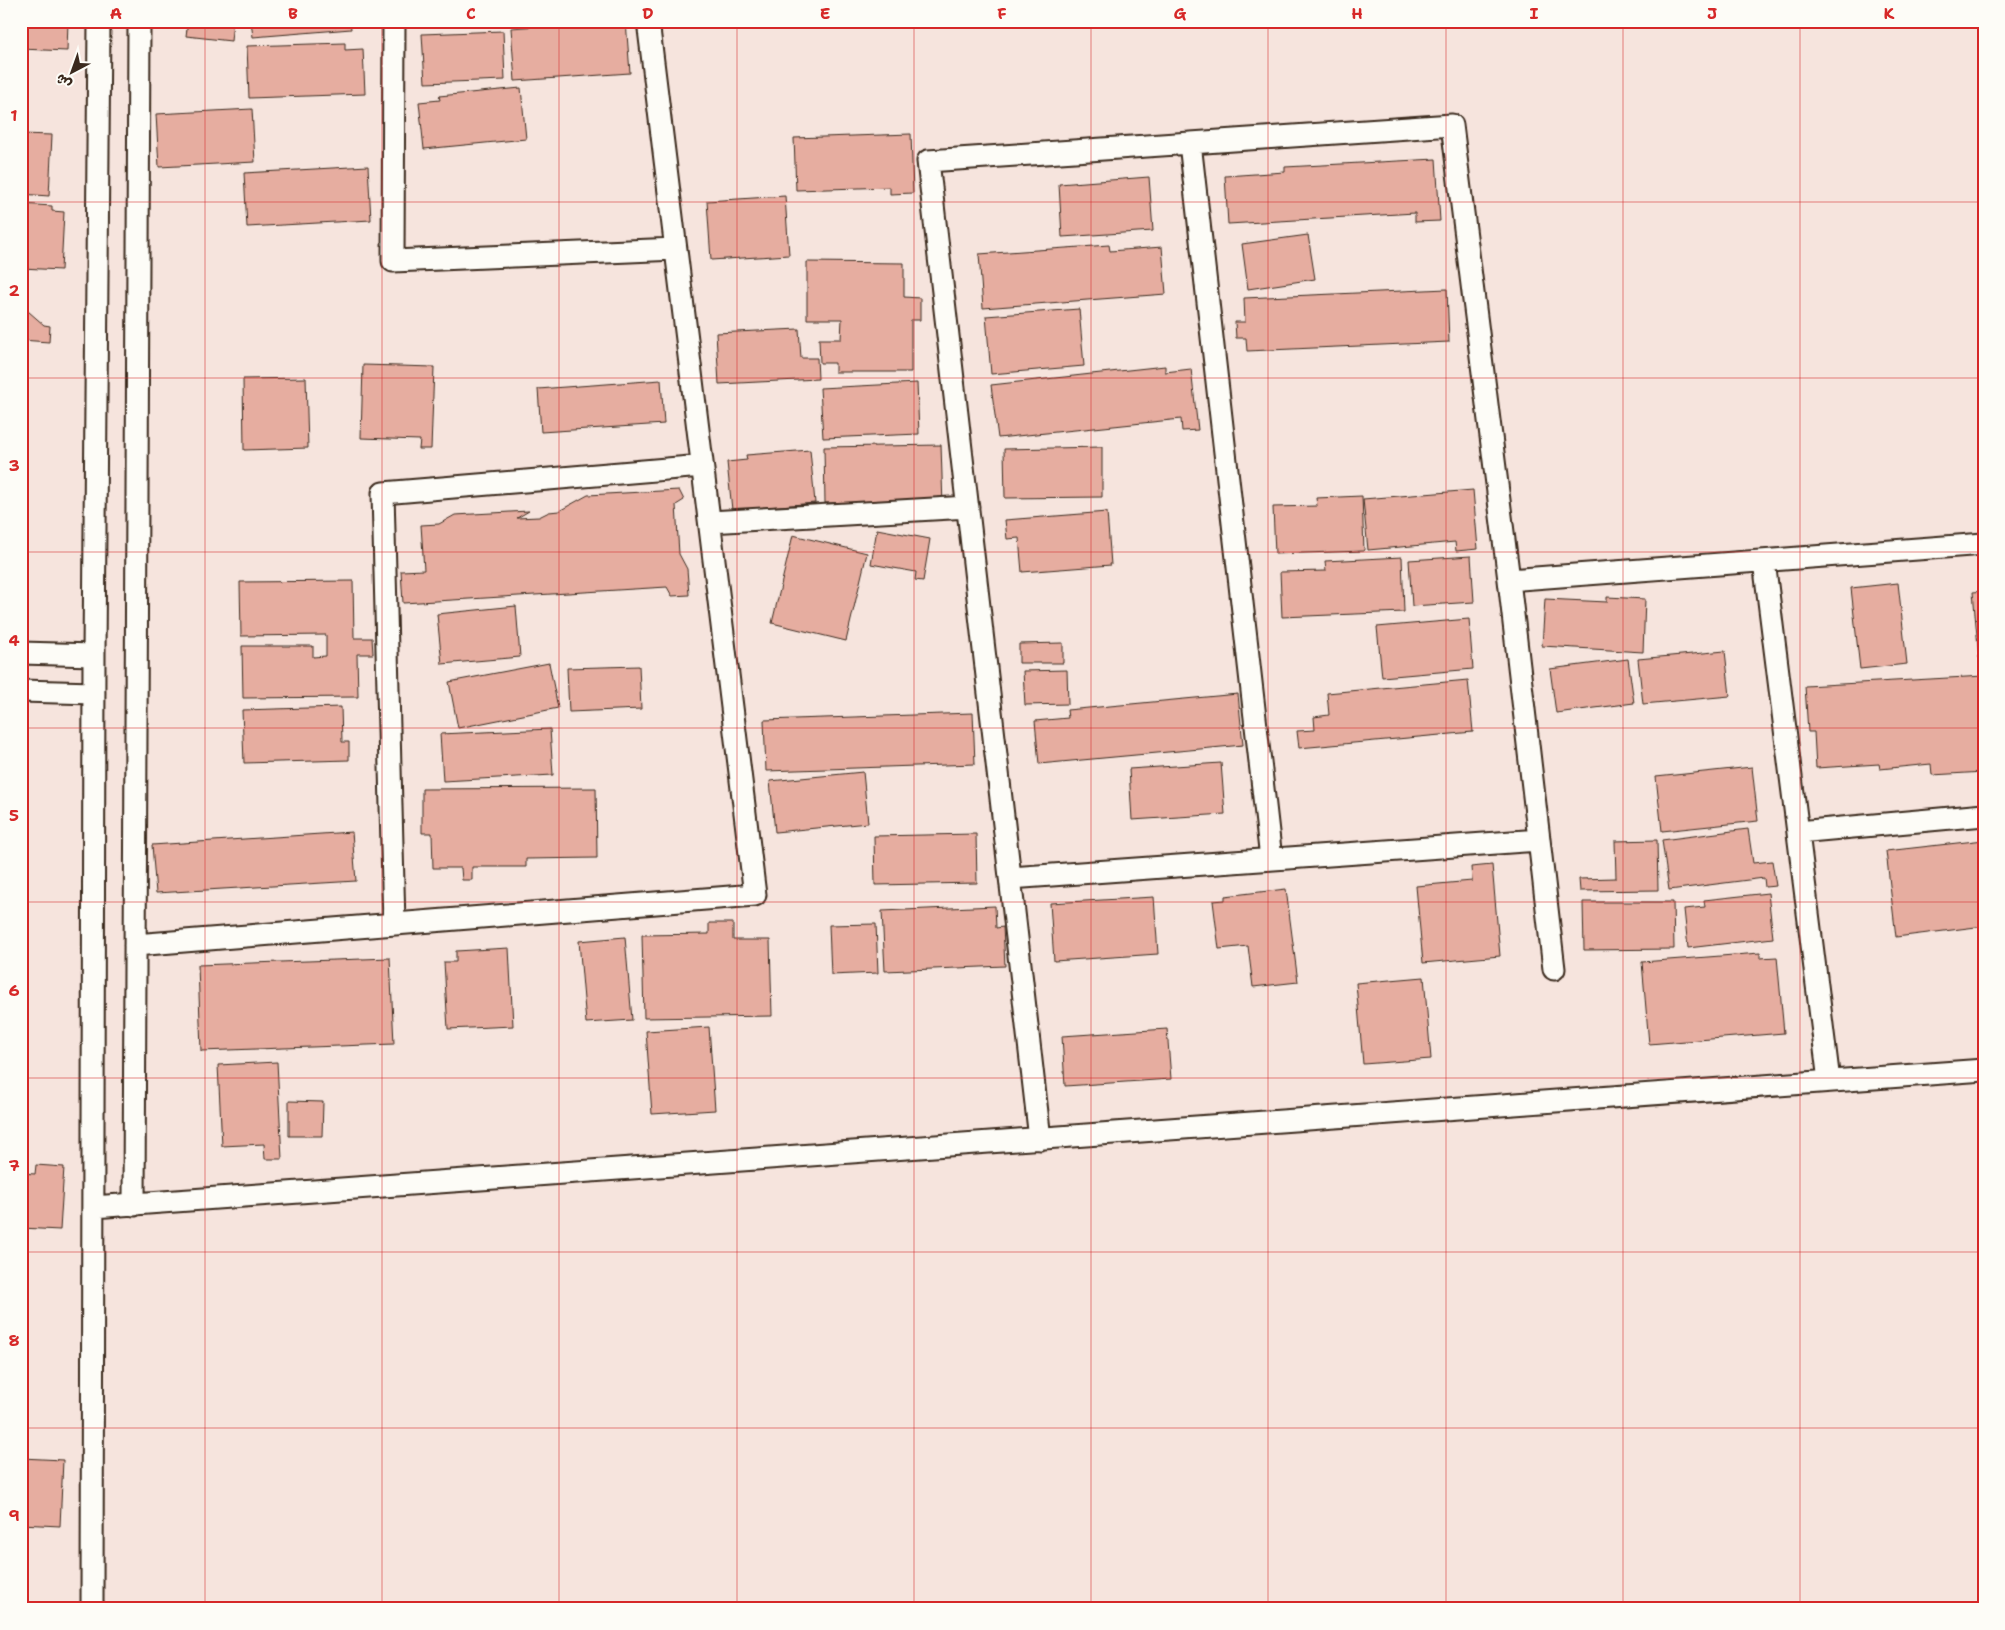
<svg xmlns="http://www.w3.org/2000/svg" width="2005" height="1630" viewBox="0 0 2005 1630" font-family="'Shantell Sans','Playpen Sans Arabic',sans-serif">
<rect width="100%" height="100%" fill="#f6e4dd"/>
<filter id="ink" filterUnits="userSpaceOnUse"><feTurbulence type="fractalNoise" baseFrequency=".02" numOctaves="2"/><feDisplacementMap in="SourceGraphic" scale="10" xChannelSelector="R" yChannelSelector="G"/><feConvolveMatrix kernelMatrix="1 2 1 2 8 2 1 2 1" color-interpolation-filters="sRGB"/></filter>
<g filter="url(#ink)">
<path fill="#e6ada0" stroke="#3b2a1e" d="M21,21h47l-1,30 -46,-2z
M188,21h45l-2,20 -45,-5z
M251,21h99l1,8 -98,8z
M608,21h18l4,52 -115,8 -4,-53z
M503,31l2,49 -80,3 -3,-49z
M345,43v7l18,-1 2,45 -116,4 -2,-52z
M521,88l5,51 -102,10 -5,-47 21,-2 -1,-4z
M252,109l3,53 -96,5 -3,-53z
M21,134l31,1 -3,61 -28,-2z
M911,134l2,59 -23,1v-7l-94,3 -2,-52z
M1436,159l4,62 -25,1v-9l-187,11 -3,-48 60,-4v-5z
M368,166l3,54 -124,7 -3,-54z
M1149,177l4,54 -91,6 -3,-53z
M785,196l4,59 -78,5 -4,-59z
M21,204l31,2v5l12,1 -3,58 -40,-2z
M1308,235l7,44 -67,10 -6,-45z
M1109,245l1,6 52,-4 4,47 -183,14 -4,-54z
M807,262l97,1v34l16,1v22h-9v52h-76v-9h-15l-1,-24h22l1,-20h-35z
M1447,289l2,53 -202,9 -1,-13h-10l-1,-16h10l-1,-24z
M21,305l23,20 6,1 -1,16 -28,-2z
M1079,309l5,57 -93,8 -5,-58z
M799,329l2,29h16l1,21 -99,5 -3,-51z
M363,365l71,2 -3,82h-12l1,-9 -59,-2z
M1165,366v6l26,-3 7,61 -16,1 -1,-12 -183,19 -7,-53z
M306,378l2,70 -64,2 -1,-71z
M661,380l3,44 -123,8 -3,-43z
M917,383l2,51 -96,4 -3,-50z
M941,445l2,62 -24,-6 -94,2 -1,-56z
M1102,447v50l-97,1 -1,-49z
M810,450l5,53 -83,7 -5,-48 20,-2 -1,-5z
M679,490l5,10 -8,5 3,49 8,15 2,26 -17,1 -5,-9 -264,16 -2,-32 23,-1 -3,-45 18,-1 16,-9 74,-4 -12,7 22,-1 10,-5 10,-1 29,-16z
M1473,490l5,59 -22,2 -1,-9 -87,8 -5,-51z
M1362,496l2,55 -89,3 -2,-47 44,-1 -1,-8z
M1107,512l4,53 -89,7 -3,-34 -12,1 -2,-19z
M877,529l53,10 -7,42 -8,-1 1,-8 -45,-8z
M793,535l74,18 -21,88 -74,-18z
M1471,556l3,46 -62,4 -3,-46z
M1402,557l2,55 -122,5 -2,-45 46,-1 -1,-10z
M353,581l1,57h18l1,16h-16l1,43 -115,1 -1,-52h71v11l13,-1v-21l-85,1 -1,-54z
M1898,583l9,81 -47,5 -9,-81z
M1984,591v67h-5l-6,-66z
M1607,597l38,2 -2,53 -101,-6 3,-47 62,3z
M516,606l4,51 -78,7 -5,-50z
M1469,619l4,50 -91,8 -5,-50z
M1063,643v20h-44v-19z
M1725,651l5,45 -87,8 -5,-45z
M1628,659l6,44 -78,10 -6,-44z
M549,663l9,45 -100,20 -9,-46z
M639,666l2,43 -72,3 -2,-44z
M1067,670l1,34 -43,1 -2,-34z
M1984,676v96l-52,3 -1,-11 -51,5 -1,-5 -63,4 -2,-36h-6l-3,-46z
M1468,680l5,52 -174,16 -2,-17 18,-1 -1,-13 15,-2 -2,-22z
M1238,694l5,51 -204,19 -4,-43 33,-3 -1,-8z
M341,707l1,35h7v18l-105,3 -2,-53z
M973,713l2,51 -209,7 -2,-51z
M550,729l3,46 -110,6 -3,-47z
M1221,763l4,51 -93,6 -3,-51z
M1752,767l6,54 -96,10 -6,-54z
M863,772l5,51 -93,9 -5,-51z
M596,788l1,70 -71,1v8h-54v13h-10l-1,-12h-28l-1,-35h-10v-44z
M1748,829l5,34 19,-2 4,25 -11,1 -1,-9 -95,12 -7,-50z
M352,832l4,49 -200,12 -4,-48z
M976,834l1,49 -102,2 -1,-49z
M1657,840l1,50 -78,1 -1,-12 37,-1 -1,-37z
M1984,840v86l-88,11 -10,-86z
M1492,865l8,91 -77,7 -7,-77 56,-5 -1,-14z
M1286,889l12,93 -45,5 -5,-41 -29,3 -6,-48 12,-1v-4z
M1768,893l5,45 -85,10 -4,-39 21,-2 -1,-7z
M1154,897l4,57 -104,7 -4,-58z
M1583,902h90l1,47 -90,1z
M995,906l1,22 7,-1 2,39 -120,5 -3,-60z
M709,923h24v17h37l2,76 -128,2 -2,-83 67,-1z
M876,924l2,49 -47,2 -2,-50z
M625,937l7,83 -46,3 -7,-82z
M509,948l4,78 -65,3 -4,-67h12v-11z
M1760,953v5l17,-1 7,76 -135,11 -7,-82z
M390,958l4,86 -193,7 -3,-86z
M1424,977l7,82 -68,5 -7,-81z
M709,1027l6,83 -63,4 -6,-83z
M1167,1029l4,50 -106,7 -3,-50z
M277,1062l5,97h-17l-1,-15 -42,2 -4,-81z
M289,1101l34,1 -1,34h-33z
M36,1165l28,2 -4,63 -39,-2v-55l14,1z
M21,1458l42,2 -3,66 -39,-2z"/>
<g fill="none" stroke-linecap="round" stroke-linejoin="round">
<defs>
<path id="street" d="M394,21l-1,240 283,-12
M1190,143l81,716
M710,522l258,-15
M1764,561l65,520
M1509,580l475,-36
M21,653l73,2
M21,691l73,2
M1798,832l186,-17
M1010,878l529,-38
M394,924l-11,-431 319,-27
M135,945l620,-50 -107,-874
M1040,1139l-112,-978 524,-36 57,455 45,389
M134,1205l5,-1184
M93,1207l1891,-137
M92,1609l2,-954 5,-634"/>
</defs>
<use href="#street" stroke="#3b2a1e" stroke-width="25"/>
<use href="#street" stroke="#fdfcf7" stroke-width="21"/>
</g>
</g>
<path fill="none" stroke="#d62828" stroke-width="1" stroke-opacity="0.55" d="M205,21v1588M382,21v1588M559,21v1588M737,21v1588M914,21v1588M1091,21v1588M1268,21v1588M1446,21v1588M1623,21v1588M1800,21v1588M21,202h1963M21,378h1963M21,552h1963M21,728h1963M21,902h1963M21,1078h1963M21,1252h1963M21,1428h1963"/>
<rect width="2005" height="1630" fill="none" stroke="#fdfcf7" stroke-width="55"/>
<g transform="translate(72 72) rotate(221)" stroke="#fdfcf7" stroke-width="4" paint-order="stroke">
<path d="M0-4L9 19L0 12L-9 19Z" fill="#3b2a1e"/>
<text y="-8" font-size="14" font-weight="bold" text-anchor="middle" fill="#3b2a1e">ش</text>
</g>
<rect x="28" y="28" width="1950" height="1574" fill="none" stroke="#d62828" stroke-width="2"/>
<g font-size="16" text-anchor="middle" font-weight="bold" fill="#d62828">
<text x="116" y="19">A</text>
<text x="293" y="19">B</text>
<text x="471" y="19">C</text>
<text x="648" y="19">D</text>
<text x="825" y="19">E</text>
<text x="1002" y="19">F</text>
<text x="1180" y="19">G</text>
<text x="1357" y="19">H</text>
<text x="1534" y="19">I</text>
<text x="1712" y="19">J</text>
<text x="1889" y="19">K</text>
<text x="14" y="121">1</text>
<text x="14" y="296">2</text>
<text x="14" y="471">3</text>
<text x="14" y="646">4</text>
<text x="14" y="821">5</text>
<text x="14" y="996">6</text>
<text x="14" y="1171">7</text>
<text x="14" y="1346">8</text>
<text x="14" y="1521">9</text>
</g>
</svg>
